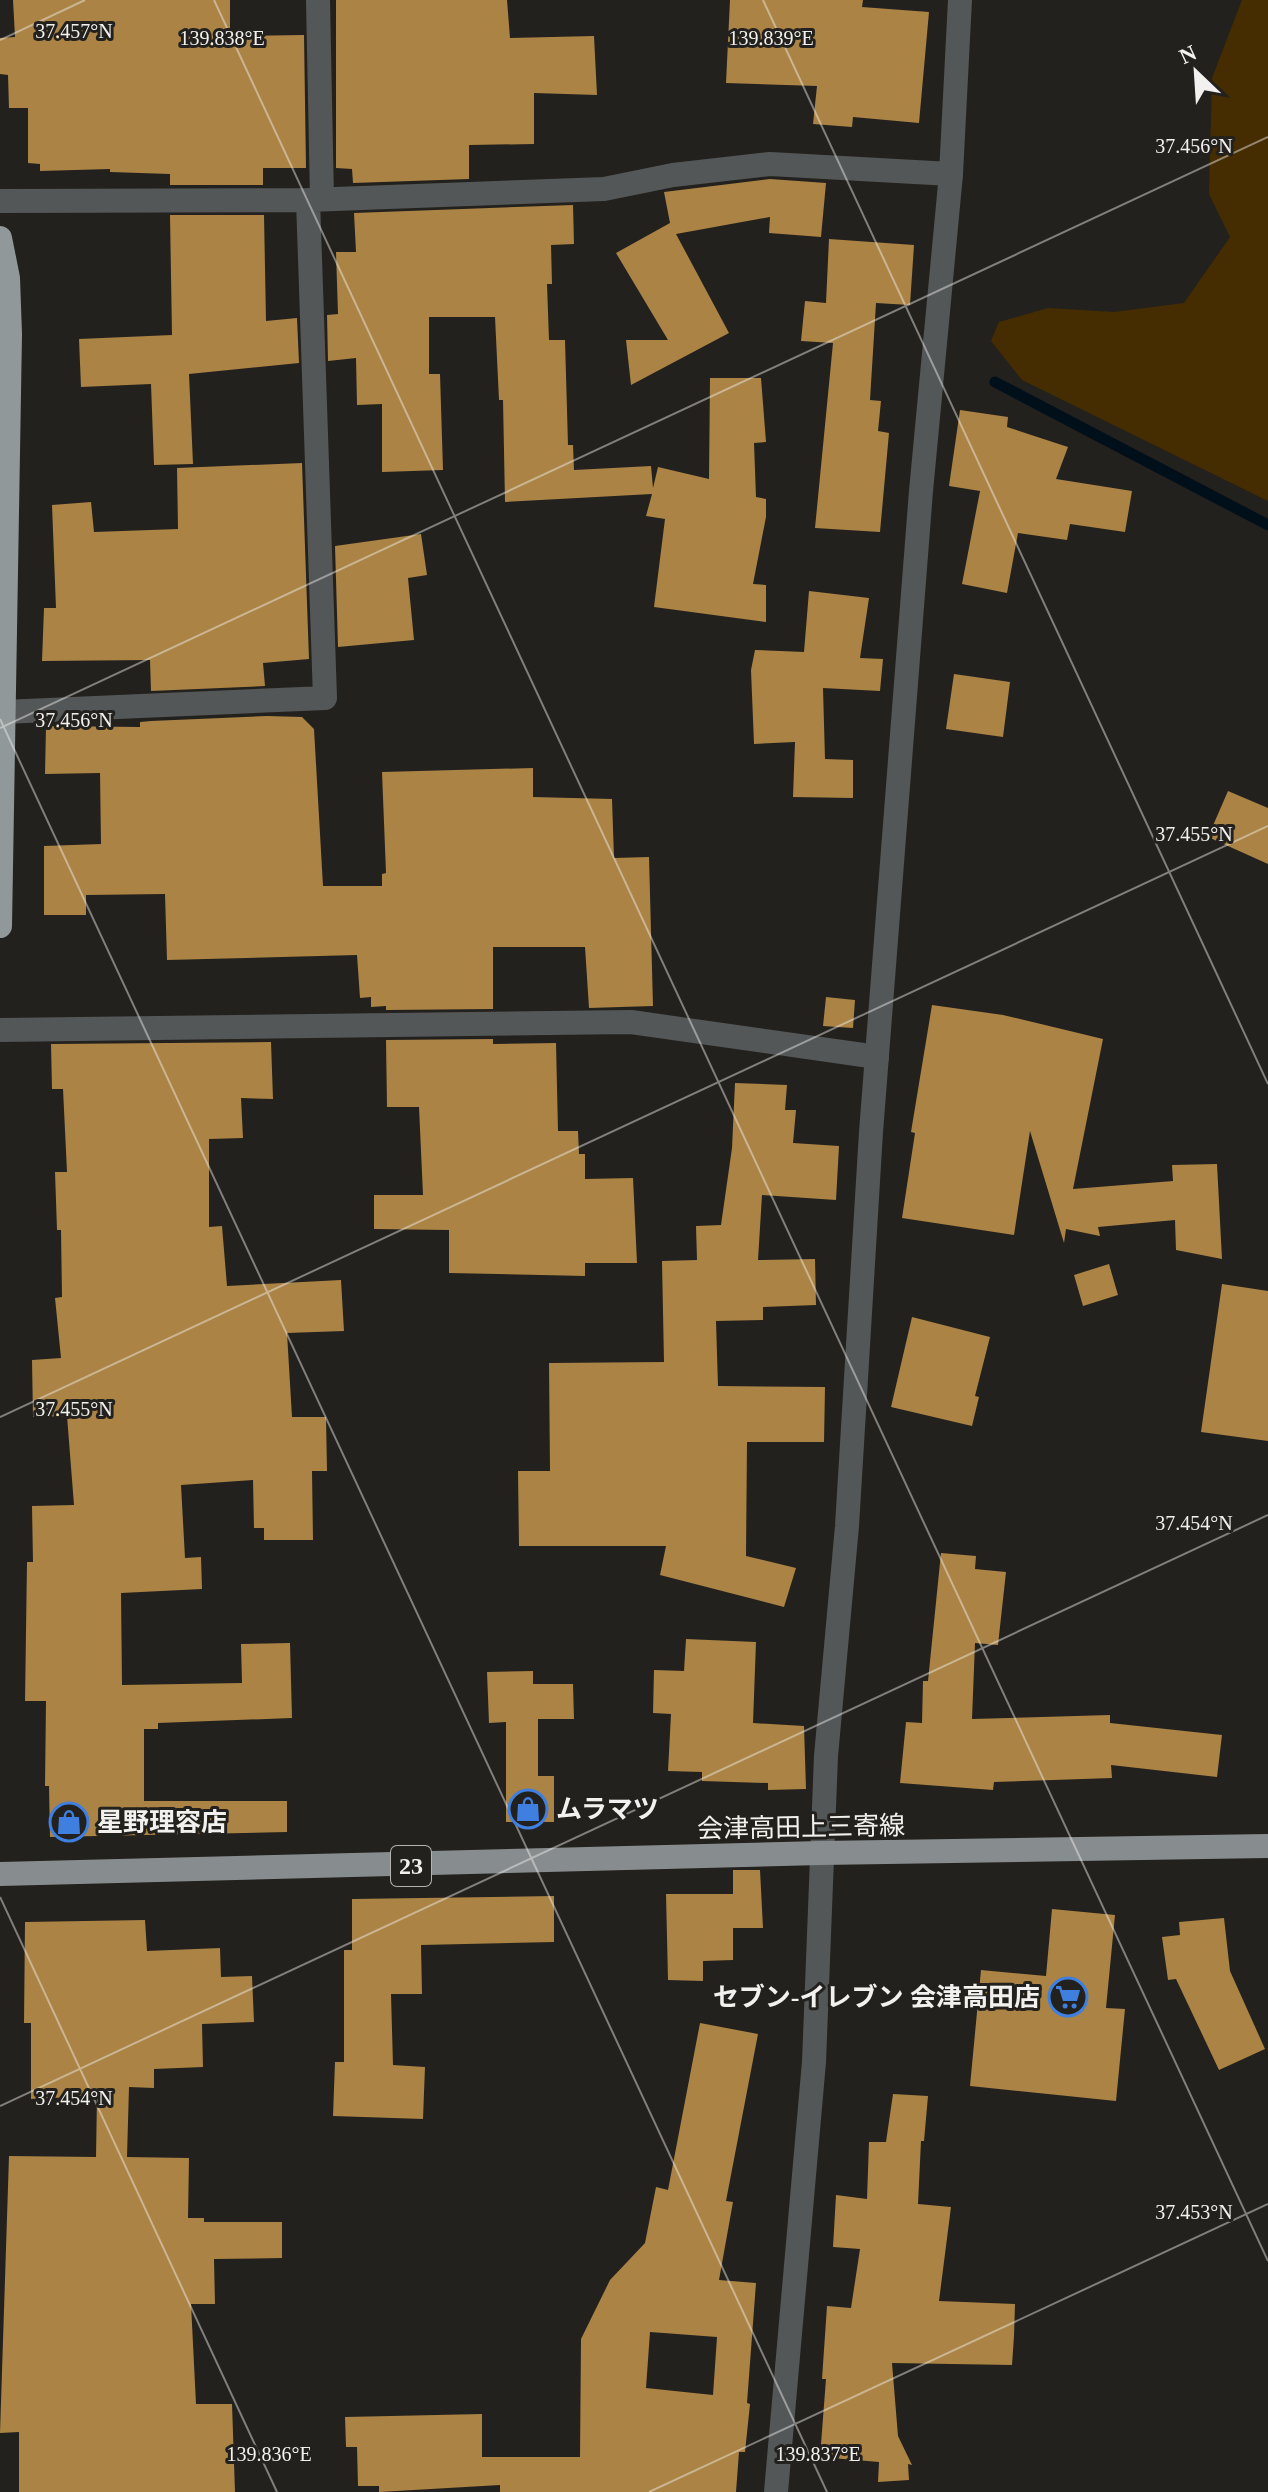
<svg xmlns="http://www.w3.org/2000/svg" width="1268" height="2492" viewBox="0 0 1268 2492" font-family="'Times New Roman','Noto Sans JP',serif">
<rect width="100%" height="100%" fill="#23211d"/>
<path fill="#452d01" d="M1242,0h26v501l-246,-121 -31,-39 8,-19 49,-14 66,4 70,-9 46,-66 -21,-43 3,-116z"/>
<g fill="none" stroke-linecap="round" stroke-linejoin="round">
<path stroke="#00101b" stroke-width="11" d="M995,382l273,143"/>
</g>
<path fill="#aa8345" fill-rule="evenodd" d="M13,0h217v36l74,-1 2,133h-43v17h-93v-11l-60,-2v-3l-70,2v-7l-12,-1v-55h-19l-1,-33 -8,-1v-36l15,-1z
M336,0h171l3,38 84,-2 3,59 -63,-2v51l-65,1v34l-116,4 -1,-14 -16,-1z
M730,0h133l-1,7 67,5 -10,111 -66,-6 -1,10 -39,-3 4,-38 -91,-3z
M770,179l56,4 -5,54 -52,-4 1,-16 -94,17 53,99 -98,52 -5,-45h42l-52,-87 54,-30 -6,-31z
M573,205l1,39 -23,1 1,39h-5l2,56h16l3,105h5l1,25 77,-4 2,22 5,-21 51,12 1,-101h51l5,64 -12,1 2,54 10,2v18l-13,67 13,1v37l-112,-15 11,-88 -19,-3 6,-22 -147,8 -2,-102h-4l-4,-83h-66v57h11l3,96 -61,2v-68l-25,1 -1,-47 -28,3 -1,-46 11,-1 -2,-62h20l-2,-39z
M170,215h94l2,106 31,-3 2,45 -110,11 4,90 -39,1 -3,-81 -70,3 -2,-48 93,-4z
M829,239l85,6 -4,60 -34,-2 -6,97 11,1 -3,30 11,2 -9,99 -65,-4 18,-185 -32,-2 4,-40 21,2z
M960,410l48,7 -1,10 61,20 -12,32 76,12 -7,41 -55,-8 -3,16 -49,-7 -11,60 -45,-9 18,-93 -31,-5z
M302,463l7,196 -46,4 2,23 -114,5 -1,-31 -108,1 2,-53h12l-4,-103 39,-3 3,30 84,-3 -1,-61z
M421,534l6,41 -19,3 6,62 -76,7 -3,-101z
M809,591l60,7 -9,60 23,1 -3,32 -57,-3 2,71 28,1v38l-60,-1 2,-55 -41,2 -3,-74 4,-20 49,2z
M954,674l56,8 -7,55 -57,-8z
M267,716l35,1 12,12 9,157h59v-12l4,-1 -4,-101 151,-4v29l79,2 2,59 35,-1 4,149 -64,2 -4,-61h-92v62l-107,1v-4l-15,1v-10l-11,1 -3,-43 -190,5 -2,-66 -79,1v20h-42v-69l57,-2 -1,-71 -55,1 1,-48 94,1v-5l11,-1z
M1228,791l40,17v56l-60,-27z
M826,997l29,3 -2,28 -30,-2z
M932,1005l71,10 100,24 -30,150 100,-8 -1,-16 45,-1 5,95 -46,-9 -1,-30 -77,7 2,9 -34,-7 -2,14 -34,-112 -16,104 -112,-17 13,-85 -4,-1z
M493,1039v5l63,-1 2,88h20l1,23h6v25l48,-1 4,85h-52v13l-136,-3v-43l-75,-1v-34h49l-4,-88h-32l-1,-67z
M271,1042l2,57 -32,-1 2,40 -34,1v88l13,-1 5,60 114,-6 3,51 -57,2 5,84h34l1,54h-15l1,69h-49v-12h-10l-1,-48 -72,5 4,73 16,-1 1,32 -81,4 1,92 120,-2 -1,-39 49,-1 2,75 -134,5v6h-14v72h143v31l-237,5 -1,-51h-4l1,-85h-21l2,-139h6l-1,-56 42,-1 -7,-89 -34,1 -1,-57 29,-2 -6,-60 7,-1 -1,-67h-4l-2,-58h12l-4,-83h-11l-1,-45z
M735,1083l52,2 -2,25h11l-3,33 46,3 -3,54 -74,-5 -4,65 57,-1 1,46 -53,2v13l-47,1 2,65 107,1 -1,55h-77l-1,114 50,12 -12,39 -124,-32 6,-29h-147l-1,-75h32l-1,-108 115,-1 -2,-101 35,-1 -1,-34 25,-1 11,-77z
M1109,1264l9,31 -35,11 -9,-31z
M1222,1284l46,7v150l-67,-9z
M912,1317l78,20 -15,59 4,1 -7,29 -81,-19z
M941,1553l35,3 -1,13 31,3 -8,73 -23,-2 -3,76 138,-4v8l112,12 -5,42 -106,-12 1,13 -118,4 -1,8 -93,-7 6,-61 16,1 1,-42h5z
M686,1639l70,3 -3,81 51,3 2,63 -38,1v-7l-66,-2v-9l-34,-1 3,-57 -18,-1 1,-43 30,1z
M533,1671v13h40l1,35h-36v57h16v46h-48v-100l-17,1 -2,-51z
M733,1870h27l3,58h-30v32l-30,1v20l-35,-1 -2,-86h67z
M554,1896v46l-133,3 1,49h-31l2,71 32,2 -2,52 -90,-3 2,-54h9v-112h8v-51z
M1052,1909l63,6 -9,93 19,1 -9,92 -146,-15 11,-116 65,6z
M1224,1918l6,53 35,78 -46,21 -43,-91 -8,1 -6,-43 18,-2 -1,-13z
M145,1920l2,31 73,-3 1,29 31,-1 2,46 -52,2 1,43 -49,2v19l-25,-1 -2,70 62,1 -1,60h16v4h78v36l-68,1 1,45h-24l5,100h36l3,88h-216v-60l-19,1 9,-277 87,1 1,-61 -66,3v-76h-7l1,-101z
M700,2023l58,11 -32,167 7,1 -14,78 37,3 -9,120 3,1 -5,48h-6l-3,40h-236v-7l-121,7v-6h-21l-1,-39h-11l-1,-30 137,-3v43h98l1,-118 29,-59 35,-37 11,-56 12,3zM650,2332l67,5 -4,58 -67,-7z
M893,2094l35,2 -4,45h-3l-3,63 33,3 -12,94 76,3 -1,32 -2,29 -120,-2 6,73 14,29 -4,-1 1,16 -31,2 1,-20 -59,-5 6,-78h-4l5,-73 24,2 9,-59 -27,-2 3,-52 31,4 2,-57h17z"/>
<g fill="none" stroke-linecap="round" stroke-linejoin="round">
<path stroke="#545758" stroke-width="24" d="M318,0l4,199
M0,201l308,-1 296,-11 69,-14 97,-11 181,10
M3,712l322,-14 -17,-498
M0,1030l631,-8 246,35"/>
<path stroke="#545758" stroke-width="24" d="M776,2492l38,-430 12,-306 21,-230 24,-394 50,-641 30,-317 9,-174"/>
<path stroke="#878d8e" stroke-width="24" d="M0,1874l821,-21 447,-7"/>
<path stroke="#919899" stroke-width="24" d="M0,238l8,40 2,56 -10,592"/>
</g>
<path fill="none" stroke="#f3f1ef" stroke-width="2" stroke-opacity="0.45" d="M214,0l1054,2261M763,0l505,1084M0,40l85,-40M0,719l827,1773M0,728l1268,-591M0,1417l1268,-591M0,1897l277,595M0,2106l1268,-591M649,2492l619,-288"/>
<defs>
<symbol id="shop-ring" viewBox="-11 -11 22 22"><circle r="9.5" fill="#23211d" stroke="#3f7fe0" stroke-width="1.5"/><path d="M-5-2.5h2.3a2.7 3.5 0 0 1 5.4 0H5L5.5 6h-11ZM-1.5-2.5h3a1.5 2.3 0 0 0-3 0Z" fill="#3f7fe0"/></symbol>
<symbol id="supermarket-ring" viewBox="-11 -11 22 22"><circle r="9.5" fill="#23211d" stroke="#3f7fe0" stroke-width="1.5"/><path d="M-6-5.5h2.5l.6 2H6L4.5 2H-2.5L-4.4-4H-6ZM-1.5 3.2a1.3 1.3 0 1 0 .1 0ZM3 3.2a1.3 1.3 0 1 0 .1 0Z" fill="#3f7fe0"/></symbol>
</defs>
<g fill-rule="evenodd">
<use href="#shop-ring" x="506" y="1787" width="44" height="44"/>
<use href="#shop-ring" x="47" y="1800" width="44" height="44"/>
<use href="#supermarket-ring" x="1046" y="1975" width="44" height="44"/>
</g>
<g text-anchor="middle" stroke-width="6" stroke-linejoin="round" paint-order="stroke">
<rect fill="#23211d" stroke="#b5b3b0" stroke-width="2" x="391" y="1846" width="40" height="40" rx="6"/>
<g font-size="24" font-weight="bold" fill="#f3f1ef">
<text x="411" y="1874">23</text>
</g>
<g font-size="26" font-weight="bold" fill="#f3f1ef" stroke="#23211d" text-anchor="start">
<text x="556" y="1818">ムラマツ</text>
<text x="97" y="1831">星野理容店</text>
<text x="1040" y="2006" text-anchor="end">セブン-イレブン 会津高田店</text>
</g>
<g font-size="26" fill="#f3f1ef" stroke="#23211d">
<text transform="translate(801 1827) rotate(-1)" y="9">会津高田上三寄線</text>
</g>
</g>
<g font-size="20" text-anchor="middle" fill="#f3f1ef" stroke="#23211d" stroke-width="6" stroke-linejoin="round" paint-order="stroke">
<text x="74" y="38">37.457°N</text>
<text x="222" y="45">139.838°E</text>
<text x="771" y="45">139.839°E</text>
<text x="1194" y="153">37.456°N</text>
<text x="74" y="727">37.456°N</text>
<text x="1194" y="841">37.455°N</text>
<text x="74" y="1416">37.455°N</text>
<text x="1194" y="1530">37.454°N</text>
<text x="74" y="2105">37.454°N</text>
<text x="1194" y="2219">37.453°N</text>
<text x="269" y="2461">139.836°E</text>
<text x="818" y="2461">139.837°E</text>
</g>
<g transform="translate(1196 72) rotate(335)" stroke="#23211d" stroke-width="6" paint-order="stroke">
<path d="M0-6L14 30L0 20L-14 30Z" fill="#f3f1ef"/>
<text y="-12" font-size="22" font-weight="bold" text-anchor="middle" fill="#f3f1ef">N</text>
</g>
</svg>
